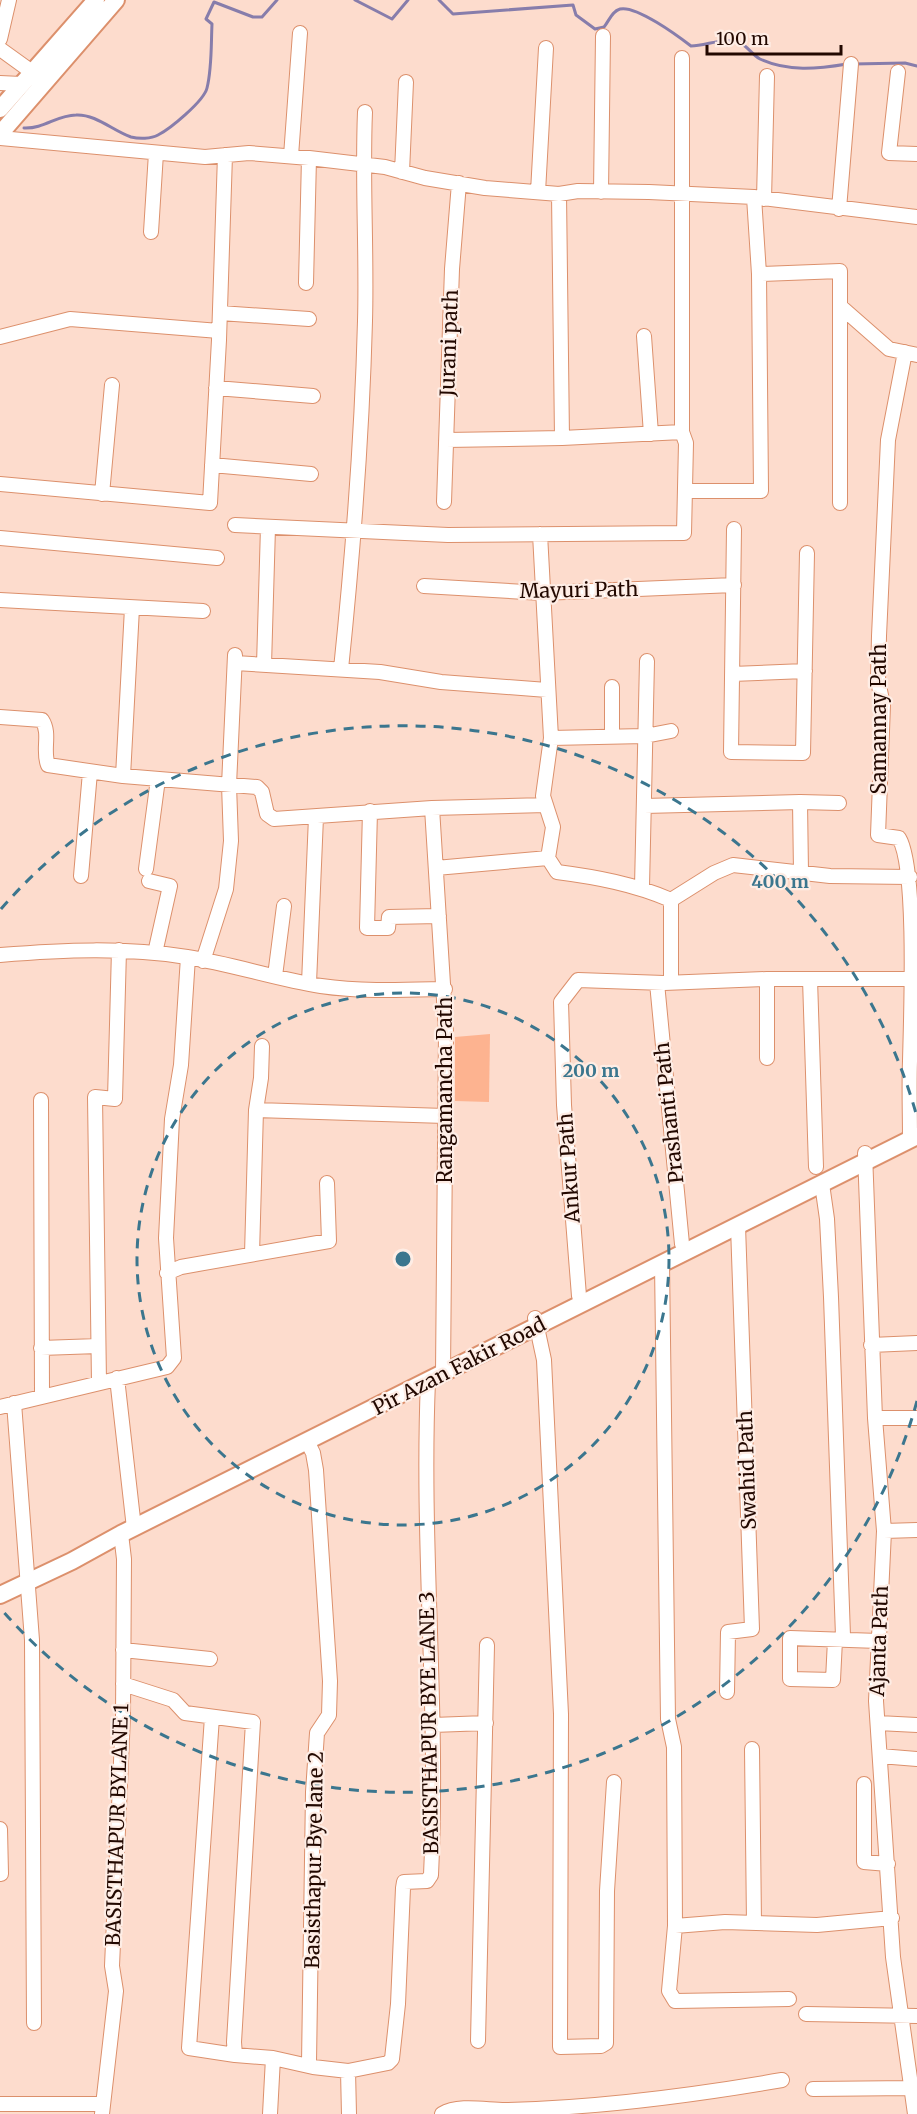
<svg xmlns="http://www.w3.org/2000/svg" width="917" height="2114" viewBox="0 0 917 2114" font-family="Merriweather,serif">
<rect width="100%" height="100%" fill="#fddccd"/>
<path fill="#fdb390" d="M490,1034l-1,68 -34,-1v-64z"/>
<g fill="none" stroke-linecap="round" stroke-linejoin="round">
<path stroke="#877dab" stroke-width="3" d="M355,0l37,19 16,-19
M439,0l14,14 120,-9 3,10 19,14 9,-2c5,-6 8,-16 16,-18 16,-4 58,27 71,37 15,0 32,-9 47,-4 8,2 13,12 22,17 28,13 57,10 87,5
M853,64l52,-1 12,3
M24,128c20,1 33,-13 52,-13 20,-1 37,16 55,22 8,2 20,2 27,-2 12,-6 46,-34 49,-47 5,-20 4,-43 5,-64l-6,-5 8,-17 39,15h9l15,-17"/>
<defs>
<path id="minor" d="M0,39l9,-39
M0,49l32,23
M898,72l-9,81 28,1
M0,83l21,1
M0,138l205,19 44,-4 60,5 76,9 40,11 60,10 74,6 19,-3 71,1 105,5 163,20
M291,156l9,-123
M402,172l4,-90
M538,192l8,-144
M601,192l2,-156
M559,194l3,244
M754,197l5,77 81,-3v232
M764,199l3,-123
M839,209l12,-145
M151,232l5,-79
M306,283l3,-125
M840,306l49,43 28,6
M220,313l89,6
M644,336l7,98
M0,337l70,-18 149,12
M905,352l-17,88 -9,196 -1,45 5,24 -5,130 21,3c18,30 12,179 11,223 -1,26 0,52 0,78
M216,388l97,8
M446,440l116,-2 120,-6
M212,465l99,9
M0,484l210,19 9,-163 6,-185
M692,491h69l-2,-217
M102,494l10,-109
M444,502l8,-233 7,-86
M235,525l213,10 236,-2 2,-90 -4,-11v-374
M734,529l-3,223 72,1 4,-200
M540,534l11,204 -8,58 10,31 -5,31 9,14c39,5 77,12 114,28
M0,538l217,20
M424,586l118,7 192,-8
M0,600l203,11
M235,663l145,9 61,10 106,8
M264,665l4,-138
M341,669c12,-116 21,-231 24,-348 2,-70 -3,-139 0,-209
M732,674l73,-3
M612,687v50
M0,717l42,3c9,14 0,30 6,45l75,11 134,11 5,5 5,22 7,5 158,-11 114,-3
M551,738l94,-2 26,-5
M123,776l9,-168
M800,802l39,1
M644,806l156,-4 1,70
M432,808l14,224 -3,341
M370,811l-3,117h21l1,-11 50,-1
M436,868l112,-10
M146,869l12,-90
M81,876l9,-104
M149,881l21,5 -15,67
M642,887l5,-226
M671,900l43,-27 19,-8 97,11 80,1
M671,900v83
M0,955c63,-5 124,-8 187,2 45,7 89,22 134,29 41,6 83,4 124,3
M203,961l23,-72 5,-48 -2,-56 6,-130
M275,976l9,-70
M767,979v79
M810,979l6,188
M309,983l7,-166
M657,983l25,261
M41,1100l1,295
M256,1110l5,-32 1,-32
M865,1153l10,265 9,113 -8,170 17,256 22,157
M822,1184l5,35 4,78 12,339
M252,1254l4,-144 189,6
M662,1264l6,455 6,28 1,179 50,-4 92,3 75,-7
M167,1273l14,-6 148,-26 -2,-58
M579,1296l-15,-191 -3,-103 17,-22 86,3 103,-4h150
M535,1318l9,42 17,354 -1,333 41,-1 5,-3 1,-152 7,-109
M871,1345l46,-2
M41,1348l57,-2
M117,1378l17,150
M99,1382l-4,-285 20,2 4,-149
M14,1403l18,237 2,383
M0,1407l167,-40 7,-9 -8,-120 6,-119 9,-54 7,-108
M875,1418h42
M307,1441l6,12 3,17 14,211 -1,34 -12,18 -4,59 -4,271 4,4 35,4
M884,1531l33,-1
M835,1640l-2,40 -43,-1v-41l89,3
M123,1650l87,9
M123,1684l50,16 12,13 68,9 -19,320 1,13 -46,-7 23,-331
M727,1692l1,-60 24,-3 -14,-403
M878,1723l39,2
M433,1725l53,-2
M752,1749l2,174
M880,1756l37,3
M864,1784v78l24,2
M0,1829l1,45
M675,1926l-6,65 6,10 114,-2
M806,2014l111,2
M478,2041l9,-396
M235,2055l38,3
M813,2089l98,-1
M0,2104h103
M102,2114l14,-123 -4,-25 11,-250 1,-157 -3,-25
M270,2114l3,-56 40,9
M349,2114l-1,-43 40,-8 4,-4 6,-55 5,-116 1,-6 23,-1 4,-6c8,-165 -10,-329 -3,-494
M442,2114c17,-10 44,-4 63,-4 94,-2 184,-14 277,-30"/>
<path id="major" d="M0,109l96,-109
M0,134l116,-134
M0,1595l72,-34 49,-27 796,-398"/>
</defs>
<use href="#minor" stroke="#dc906c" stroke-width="16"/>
<use href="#major" stroke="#dc906c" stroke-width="20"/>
<use href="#minor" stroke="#fff" stroke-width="14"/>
<use href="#major" stroke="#fff" stroke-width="16"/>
</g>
<g fill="none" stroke="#3b768e" stroke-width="3" stroke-dasharray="10 8">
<circle cx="403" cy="1259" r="266"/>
<path d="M917 1401A533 533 0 0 1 1 1609M1 909A533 533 0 0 1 917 1117"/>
</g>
<g text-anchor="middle" stroke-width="4.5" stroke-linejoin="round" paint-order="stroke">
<g font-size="20" fill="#220800" stroke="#feede5">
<text transform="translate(449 343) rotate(-88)" y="7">Jurani path</text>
<text transform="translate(579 590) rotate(-1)" y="7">Mayuri Path</text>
<text transform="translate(879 719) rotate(-90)" y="7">Samannay Path</text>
<text transform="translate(445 1090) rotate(-90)" y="7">Rangamancha Path</text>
<text transform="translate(669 1113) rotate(-96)" y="7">Prashanti Path</text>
<text transform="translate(569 1168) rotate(-94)" y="7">Ankur Path</text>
<text transform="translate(459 1366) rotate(-27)" y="7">Pir Azan Fakir Road</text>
<text transform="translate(747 1470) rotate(-92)" y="7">Swahid Path</text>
<text transform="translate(879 1641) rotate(-88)" y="7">Ajanta Path</text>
<text transform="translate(429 1723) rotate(-91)" y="7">BASISTHAPUR BYE LANE 3</text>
<text transform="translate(117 1825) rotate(-88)" y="7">BASISTHAPUR BYLANE 1</text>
<text transform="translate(314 1860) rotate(-89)" y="7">Basisthapur Bye lane 2</text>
</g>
</g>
<circle cx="403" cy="1259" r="9" fill="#3b768e" stroke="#feede5" stroke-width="3"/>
<g font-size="18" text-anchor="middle" font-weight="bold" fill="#3b768e" stroke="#feede5" stroke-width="4.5" stroke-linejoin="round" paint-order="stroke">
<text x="780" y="888">400 m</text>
<text x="591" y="1077">200 m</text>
</g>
<path d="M707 45v9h134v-9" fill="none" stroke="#220800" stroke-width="3"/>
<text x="716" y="45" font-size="18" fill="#220800" stroke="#feede5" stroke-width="4.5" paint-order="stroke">100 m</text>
</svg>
